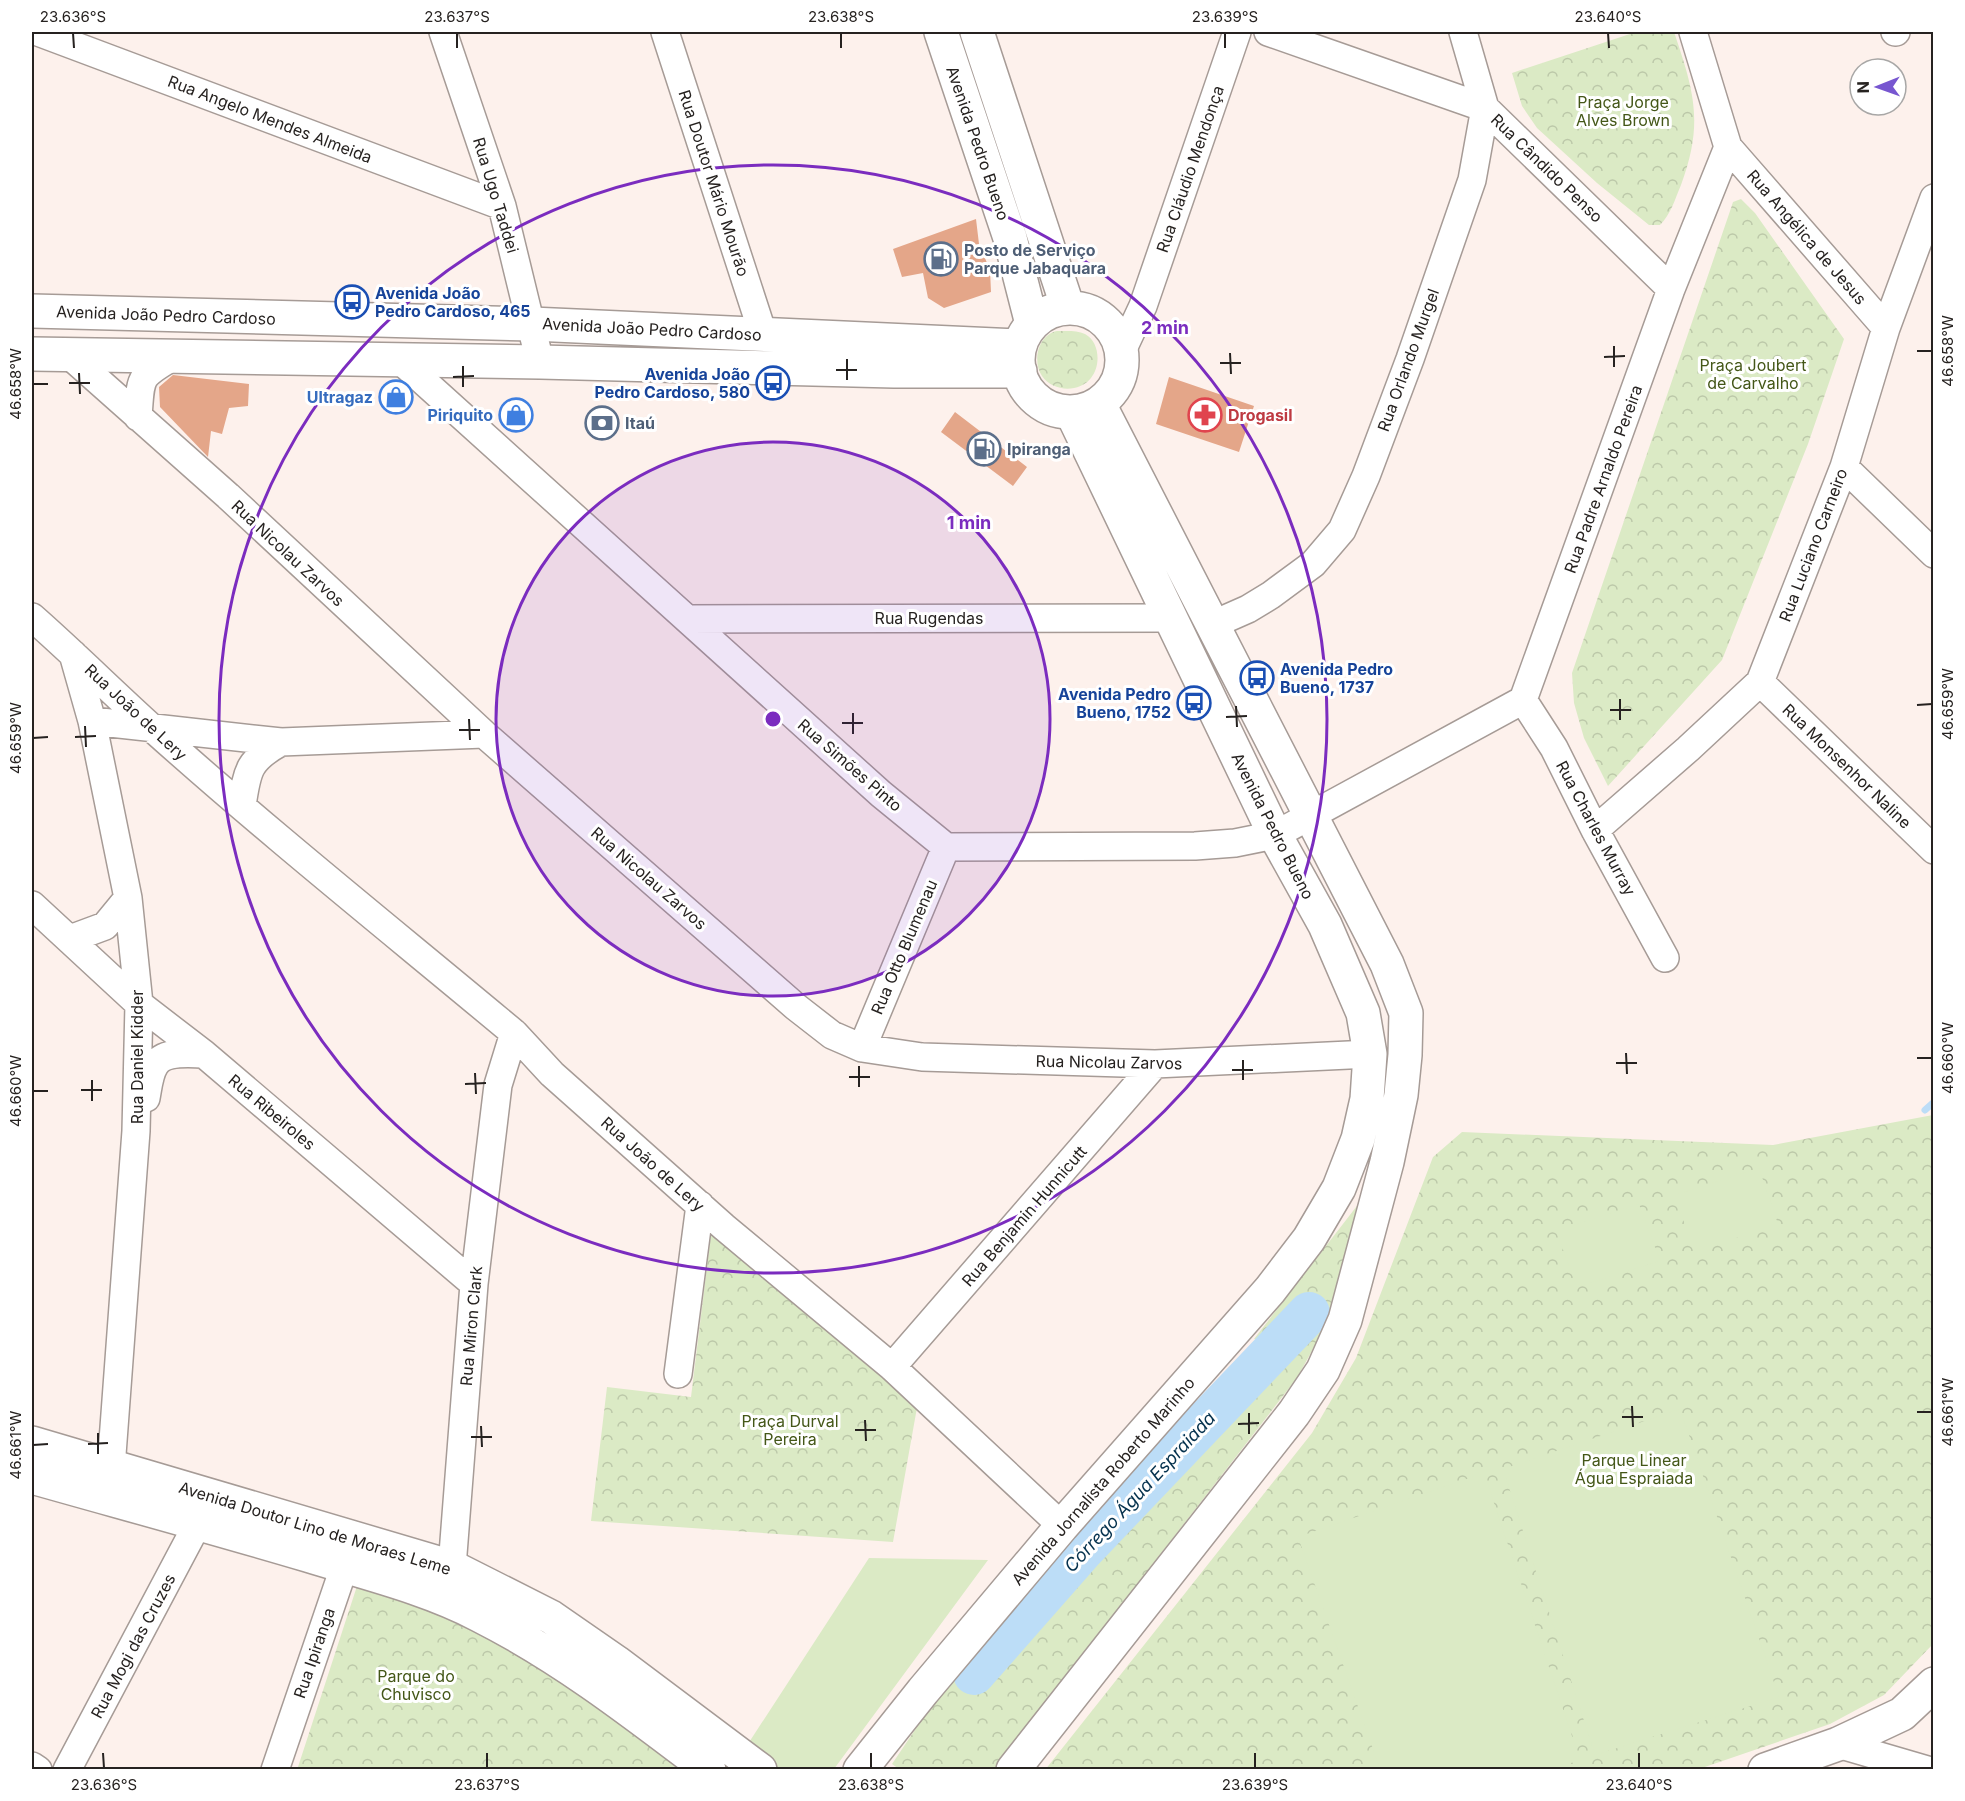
<svg xmlns="http://www.w3.org/2000/svg" width="1965" height="1801" viewBox="0 0 1965 1801" font-family="Inter,sans-serif">
<defs>
<pattern id="park-crowns" width="20" height="18" patternUnits="userSpaceOnUse" patternTransform="scale(1.5)"><rect width="20" height="18" fill="#dbeac5"/><path d="M2 6a3 3 0 1 1 6 0M12 15a3 3 0 1 1 6 0" fill="none" stroke="#bcc8a9"/></pattern>
</defs>
<rect width="100%" height="100%" fill="#fdf1ec"/>
<path fill="url(#park-crowns)" d="M1636,32h38c20,59 30,91 7,153 -6,14 -10,29 -21,40h-11l-52,-42 -60,-55 -15,-22 -10,-33z
M1741,199l14,14 89,126 -36,105 -86,216 -114,126 -24,-48 -10,-35 -2,-30 157,-459 4,-12z
M1057,331c9,0 20,-1 28,3 15,8 16,32 6,44 -12,15 -38,14 -49,-2 -10,-15 -4,-41 15,-45z
M1933,1115v529l-49,51 -54,29 -131,45 -654,1 267,-337 44,-75 77,-201 29,-25 311,13z
M1370,1189l-39,119 -12,30 -22,40 -303,391h-95l-7,-5 68,-101 27,19c101,-128 218,-242 332,-358l-20,-22 -35,38 -10,-1z
M711,1234l175,140 32,28 -25,140 -302,-21 16,-134 84,10z
M358,1583l30,7 147,62 151,118h-389z"/>
<path fill="#dbeac5" d="M1759,1168l19,56 -84,28 -19,-57z
M1639,1204l21,57 -83,26 -21,-56z
M1680,1409l99,288 -184,58 -92,-286z
M1484,1473l96,287 -30,10 -170,-1 -82,-232z
M869,1558l119,2 -154,209 -103,1z"/>
<g fill="none" stroke-linecap="round" stroke-linejoin="round">
<path stroke="#bcddf7" stroke-width="7" d="M1925,1110l9,-8"/>
<path stroke="#bcddf7" stroke-width="42" d="M974,1674l110,-125 225,-236"/>
</g>
<path fill="#e4a689" d="M976,219l3,25 11,26 1,22 -47,16 -16,-10 -5,-25 -21,4 -9,-28z
M173,375l76,9 -1,22 -19,2 -7,26 -11,-3 -3,26 -48,-50 -1,-20z
M1169,377l85,29 -15,46 -83,-28z
M955,412l72,55 -14,19 -72,-54z"/>
<g fill="none" stroke-linecap="round" stroke-linejoin="round">
<defs>
<path id="minor" d="M38,32l464,174
M443,32l59,174 38,156
M665,32l98,302
M1268,32l217,76 186,181
M1895,32h1
M1728,147l158,181
M1122,351l21,-45 94,-274
M68,354l160,142 256,238 312,273 36,28 30,13 60,9 233,7 215,-10
M400,360l481,434 65,53 249,-1 40,-3 40,-8 248,-135 148,-411 57,-142 -35,-115
M138,417c3,-41 0,-40 36,-61
M1844,467l90,87
M32,617c41,36 79,74 120,111 117,105 241,204 362,305l38,41 172,153 168,140 170,159
M687,619l484,-1
M1214,624l34,-15 23,-14 42,-31 29,-34 24,-54 44,-117 62,-179 13,-72 -22,-76
M73,654l19,67 36,177 11,106 -3,127 -25,337
M1760,682l174,168
M1523,700l31,48 41,82 70,128
M92,721l189,21 203,-8
M242,806c5,-35 6,-46 39,-64
M1595,830l93,-81 72,-67 84,-215 42,-139 48,-130
M32,905l107,99 65,50 270,230
M70,939l35,-13 23,-28
M862,1048l84,-201
M146,1098c2,-10 3,-24 9,-33 9,-15 34,-11 49,-11
M892,1367l263,-303
M678,1374l22,-169
M452,1567l22,-283 24,-199 16,-52
M1838,1744l89,26
M32,1766l6,4
M67,1770l131,-247
M275,1770l76,-223"/>
<path id="tertiary" d="M32,1443l420,124 99,50 65,45 144,108
M32,1477c92,26 184,51 275,78 58,18 118,32 172,60 83,42 155,98 230,155
M1765,1770l73,-26 64,-30 32,-30"/>
<path id="secondary" d="M941,32l69,206 22,86
M977,32l91,276
M1018 360a52 52 0 1 1 104 0a52 52 0 1 1-104 0Z
M32,311l500,13 488,22
M32,354l508,8 354,9h126"/>
<path id="primary" d="M860,1770l63,-79 139,-165 208,-236 39,-51 30,-51 19,-49 9,-40 3,-45 -7,-41 -38,-88 -50,-90 -203,-422
M1013,1770l281,-357 29,-43 22,-50 42,-158 14,-67 4,-40 1,-42 -19,-49 -288,-560"/>
</defs>
<use href="#minor" stroke="#a69b96" stroke-width="30"/>
<use href="#tertiary" stroke="#a69b96" stroke-width="36"/>
<use href="#secondary" stroke="#a69b96" stroke-width="36"/>
<use href="#primary" stroke="#a69b96" stroke-width="36"/>
<use href="#minor" stroke="#fff" stroke-width="27"/>
<use href="#tertiary" stroke="#fff" stroke-width="33"/>
<use href="#secondary" stroke="#fff" stroke-width="33"/>
<use href="#primary" stroke="#fff" stroke-width="33"/>
</g>
<path fill="none" stroke="#262220" stroke-width="2" d="M73,33l1,15M457,33v15M841,33v15M1225,33v15M1608,33l1,15M1614,346v21M1917,351h15M1230,353l1,21M1604,357l21,-1M847,359v21M1220,363h21M463,366v21M836,370h21M79,373l1,21M453,377l21,-1M69,383h21M33,384h15M1620,699v21M1917,705l15,-1M1236,706l1,21M1610,710h21M853,713v21M1226,717l21,-1M469,719l1,21M842,723h21M85,726l1,21M459,730h21M75,737l21,-1M33,738l15,-1M1626,1053l1,21M1917,1058h15M1243,1060v20M1616,1063h21M859,1066v21M1232,1070h21M475,1073l1,21M849,1077h21M92,1080v21M465,1084l21,-1M81,1090h21M33,1091h15M1632,1406l1,21M1917,1412h15M1249,1413v21M1622,1417h21M865,1420l1,21M1238,1424l21,-1M481,1426l1,21M855,1430h21M98,1433v21M471,1437h21M88,1444l20,-1M33,1445l15,-1M103,1753l1,15M487,1753v15M871,1753v15M1255,1753v15M1639,1753v15"/>
<circle cx="773" cy="719" r="277" fill="#7b2cbf" fill-opacity=".12"/>
<g fill="none" stroke="#7b2cbf" stroke-width="3">
<circle cx="773" cy="719" r="277"/>
<circle cx="773" cy="719" r="554"/>
</g>
<defs>
<symbol id="fuel-ring" viewBox="-11 -11 22 22"><circle r="9.5" fill="#fff" stroke="#5c6f8a" stroke-width="1.5"/><path d="M-5.5-6h7V0h2V4h1.3V-2.5L3-4.5l.8-.8L6-3V5H2.5V1h-1V6h-7ZM-4.2-4.7v3.2H.2V-4.7Z" fill="#5c6f8a"/></symbol>
<symbol id="bus-ring" viewBox="-11 -11 22 22"><circle r="9.5" fill="#fff" stroke="#1a4fb4" stroke-width="1.5"/><path d="M-5-6H5V4H4V6H2V4H-2V6H-4V4H-5ZM-3.5-4V0h7V-4ZM-3.5 1.2v1.5H-2V1.2ZM2 1.2v1.5H3.5V1.2Z" fill="#1a4fb4"/></symbol>
<symbol id="shop-ring" viewBox="-11 -11 22 22"><circle r="9.5" fill="#fff" stroke="#3f7fe0" stroke-width="1.5"/><path d="M-5-2.5h2.3a2.7 3.5 0 0 1 5.4 0H5L5.5 6h-11ZM-1.5-2.5h3a1.5 2.3 0 0 0-3 0Z" fill="#3f7fe0"/></symbol>
<symbol id="pharmacy-ring" viewBox="-11 -11 22 22"><circle r="9.5" fill="#fff" stroke="#e0444e" stroke-width="1.5"/><path d="M-2-6h4v4h4v4h-4v4h-4v-4h-4v-4h4Z" fill="#e0444e"/></symbol>
<symbol id="bank-ring" viewBox="-11 -11 22 22"><circle r="9.5" fill="#fff" stroke="#5c6f8a" stroke-width="1.5"/><path d="M-6-4H6V4H-6ZM0-2.3a2.3 2.3 0 1 0 0 4.6a2.3 2.3 0 1 0 0-4.6Z" fill="#5c6f8a"/></symbol>
</defs>
<g fill-rule="evenodd">
<use href="#fuel-ring" x="922" y="240" width="38" height="38"/>
<use href="#bus-ring" x="333" y="283" width="38" height="38"/>
<use href="#bus-ring" x="754" y="364" width="38" height="38"/>
<use href="#shop-ring" x="377" y="378" width="38" height="38"/>
<use href="#shop-ring" x="497" y="396" width="38" height="38"/>
<use href="#pharmacy-ring" x="1186" y="396" width="38" height="38"/>
<use href="#bank-ring" x="583" y="404" width="38" height="38"/>
<use href="#fuel-ring" x="965" y="430" width="38" height="38"/>
<use href="#bus-ring" x="1238" y="659" width="38" height="38"/>
<use href="#bus-ring" x="1175" y="684" width="38" height="38"/>
</g>
<g text-anchor="middle" stroke-width="6" stroke-linejoin="round" paint-order="stroke">
<g font-size="16" fill="#445718" stroke="#fff">
<text x="1623" y="108">Praça Jorge<tspan x="1623" dy="18">Alves Brown</tspan></text>
<text x="1753" y="371">Praça Joubert<tspan x="1753" dy="18">de Carvalho</tspan></text>
<text x="790" y="1427">Praça Durval<tspan x="790" dy="18">Pereira</tspan></text>
<text x="1634" y="1466">Parque Linear<tspan x="1634" dy="18">Água Espraiada</tspan></text>
<text x="416" y="1682">Parque do<tspan x="416" dy="18">Chuvisco</tspan></text>
</g>
<g font-size="16" fill="#262220" stroke="#fff">
<text transform="translate(270 119) rotate(21)" y="6">Rua Angelo Mendes Almeida</text>
<text transform="translate(978 143) rotate(71)" y="6">Avenida Pedro Bueno</text>
<text transform="translate(1547 168) rotate(44)" y="6">Rua Cândido Penso</text>
<text transform="translate(1190 169) rotate(-71)" y="6">Rua Cláudio Mendonça</text>
<text transform="translate(714 183) rotate(72)" y="6">Rua Doutor Mário Mourão</text>
<text transform="translate(496 195) rotate(73)" y="6">Rua Ugo Taddei</text>
<text transform="translate(1807 237) rotate(49)" y="6">Rua Angélica de Jesus</text>
<text transform="translate(166 315) rotate(2)" y="6">Avenida João Pedro Cardoso</text>
<text transform="translate(652 329) rotate(3)" y="6">Avenida João Pedro Cardoso</text>
<text transform="translate(1408 360) rotate(-70)" y="6">Rua Orlando Murgel</text>
<text transform="translate(1603 479) rotate(-70)" y="6">Rua Padre Arnaldo Pereira</text>
<text transform="translate(1813 545) rotate(-69)" y="6">Rua Luciano Carneiro</text>
<text transform="translate(288 553) rotate(43)" y="6">Rua Nicolau Zarvos</text>
<text x="929" y="624">Rua Rugendas</text>
<text transform="translate(136 712) rotate(43)" y="6">Rua João de Lery</text>
<text transform="translate(850 765) rotate(41)" y="6">Rua Simões Pinto</text>
<text transform="translate(1847 766) rotate(44)" y="6">Rua Monsenhor Naline</text>
<text transform="translate(1273 826) rotate(63)" y="6">Avenida Pedro Bueno</text>
<text transform="translate(1596 828) rotate(62)" y="6">Rua Charles Murray</text>
<text transform="translate(649 878) rotate(41)" y="6">Rua Nicolau Zarvos</text>
<text transform="translate(904 947) rotate(-67)" y="6">Rua Otto Blumenau</text>
<text transform="translate(137 1057) rotate(-90)" y="6">Rua Daniel Kidder</text>
<text transform="translate(1109 1062) rotate(1)" y="6">Rua Nicolau Zarvos</text>
<text transform="translate(272 1112) rotate(40)" y="6">Rua Ribeiroles</text>
<text transform="translate(653 1164) rotate(42)" y="6">Rua João de Lery</text>
<text transform="translate(1024 1216) rotate(-49)" y="6">Rua Benjamin Hunnicutt</text>
<text transform="translate(471 1326) rotate(-85)" y="6">Rua Miron Clark</text>
<text transform="translate(1103 1481) rotate(-49)" y="6">Avenida Jornalista Roberto Marinho</text>
<text transform="translate(315 1528) rotate(17)" y="6">Avenida Doutor Lino de Moraes Leme</text>
<text transform="translate(133 1646) rotate(-62)" y="6">Rua Mogi das Cruzes</text>
<text transform="translate(314 1653) rotate(-71)" y="6">Rua Ipiranga</text>
</g>
<g font-size="16" font-weight="bold" fill="#4e5e75" stroke="#fff" text-anchor="start">
<text x="964" y="256">Posto de Serviço<tspan x="964" dy="18">Parque Jabaquara</tspan></text>
<text x="625" y="429">Itaú</text>
<text x="1007" y="455">Ipiranga</text>
</g>
<g font-size="16" font-weight="bold" fill="#164399" stroke="#fff" text-anchor="start">
<text x="375" y="299">Avenida João<tspan x="375" dy="18">Pedro Cardoso, 465</tspan></text>
<text x="750" y="380" text-anchor="end">Avenida João<tspan x="750" dy="18">Pedro Cardoso, 580</tspan></text>
<text x="1280" y="675">Avenida Pedro<tspan x="1280" dy="18">Bueno, 1737</tspan></text>
<text x="1171" y="700" text-anchor="end">Avenida Pedro<tspan x="1171" dy="18">Bueno, 1752</tspan></text>
</g>
<g font-size="16" font-weight="bold" fill="#366cbe" stroke="#fff" text-anchor="end">
<text x="373" y="403">Ultragaz</text>
<text x="493" y="421">Piriquito</text>
</g>
<g font-size="16" font-weight="bold" fill="#be3a42" stroke="#fff" text-anchor="start">
<text x="1228" y="421">Drogasil</text>
</g>
<g font-size="18" font-style="italic" fill="#05324e" stroke="#fff">
<text transform="translate(1140 1492) rotate(-47)" y="6">Córrego Água Espraiada</text>
</g>
</g>
<circle cx="773" cy="719" r="9" fill="#7b2cbf" stroke="#fff" stroke-width="3"/>
<g font-size="18" text-anchor="middle" font-weight="bold" fill="#7b2cbf" stroke="#fff" stroke-width="6" stroke-linejoin="round" paint-order="stroke">
<text x="1165" y="334">2 min</text>
<text x="969" y="529">1 min</text>
</g>
<rect width="1965" height="1801" fill="none" stroke="#ffffff" stroke-width="66"/>
<g transform="translate(1878 87) rotate(269)"><circle r="28" fill="#ffffff" stroke="#a8a7a6" stroke-width="1.5"/>
<path d="M0-4.5L10 22L0 15L-10 22Z" fill="#7756d0"/>
<text y="-9" font-size="16" font-weight="bold" text-anchor="middle" fill="#262220">N</text>
</g>
<rect x="33" y="33" width="1899" height="1735" fill="none" stroke="#262220" stroke-width="2"/>
<g font-size="15" text-anchor="middle" fill="#262220">
<text x="73" y="22">23.636°S</text>
<text x="457" y="22">23.637°S</text>
<text x="841" y="22">23.638°S</text>
<text x="1225" y="22">23.639°S</text>
<text x="1608" y="22">23.640°S</text>
<text transform="translate(1948 351) rotate(-90)" y="5">46.658°W</text>
<text transform="translate(16 384) rotate(-90)" y="5">46.658°W</text>
<text transform="translate(1948 704) rotate(-90)" y="5">46.659°W</text>
<text transform="translate(16 738) rotate(-90)" y="5">46.659°W</text>
<text transform="translate(1948 1058) rotate(-90)" y="5">46.660°W</text>
<text transform="translate(16 1091) rotate(-90)" y="5">46.660°W</text>
<text transform="translate(1948 1412) rotate(-90)" y="5">46.661°W</text>
<text transform="translate(16 1445) rotate(-90)" y="5">46.661°W</text>
<text x="104" y="1790">23.636°S</text>
<text x="487" y="1790">23.637°S</text>
<text x="871" y="1790">23.638°S</text>
<text x="1255" y="1790">23.639°S</text>
<text x="1639" y="1790">23.640°S</text>
</g>
</svg>
